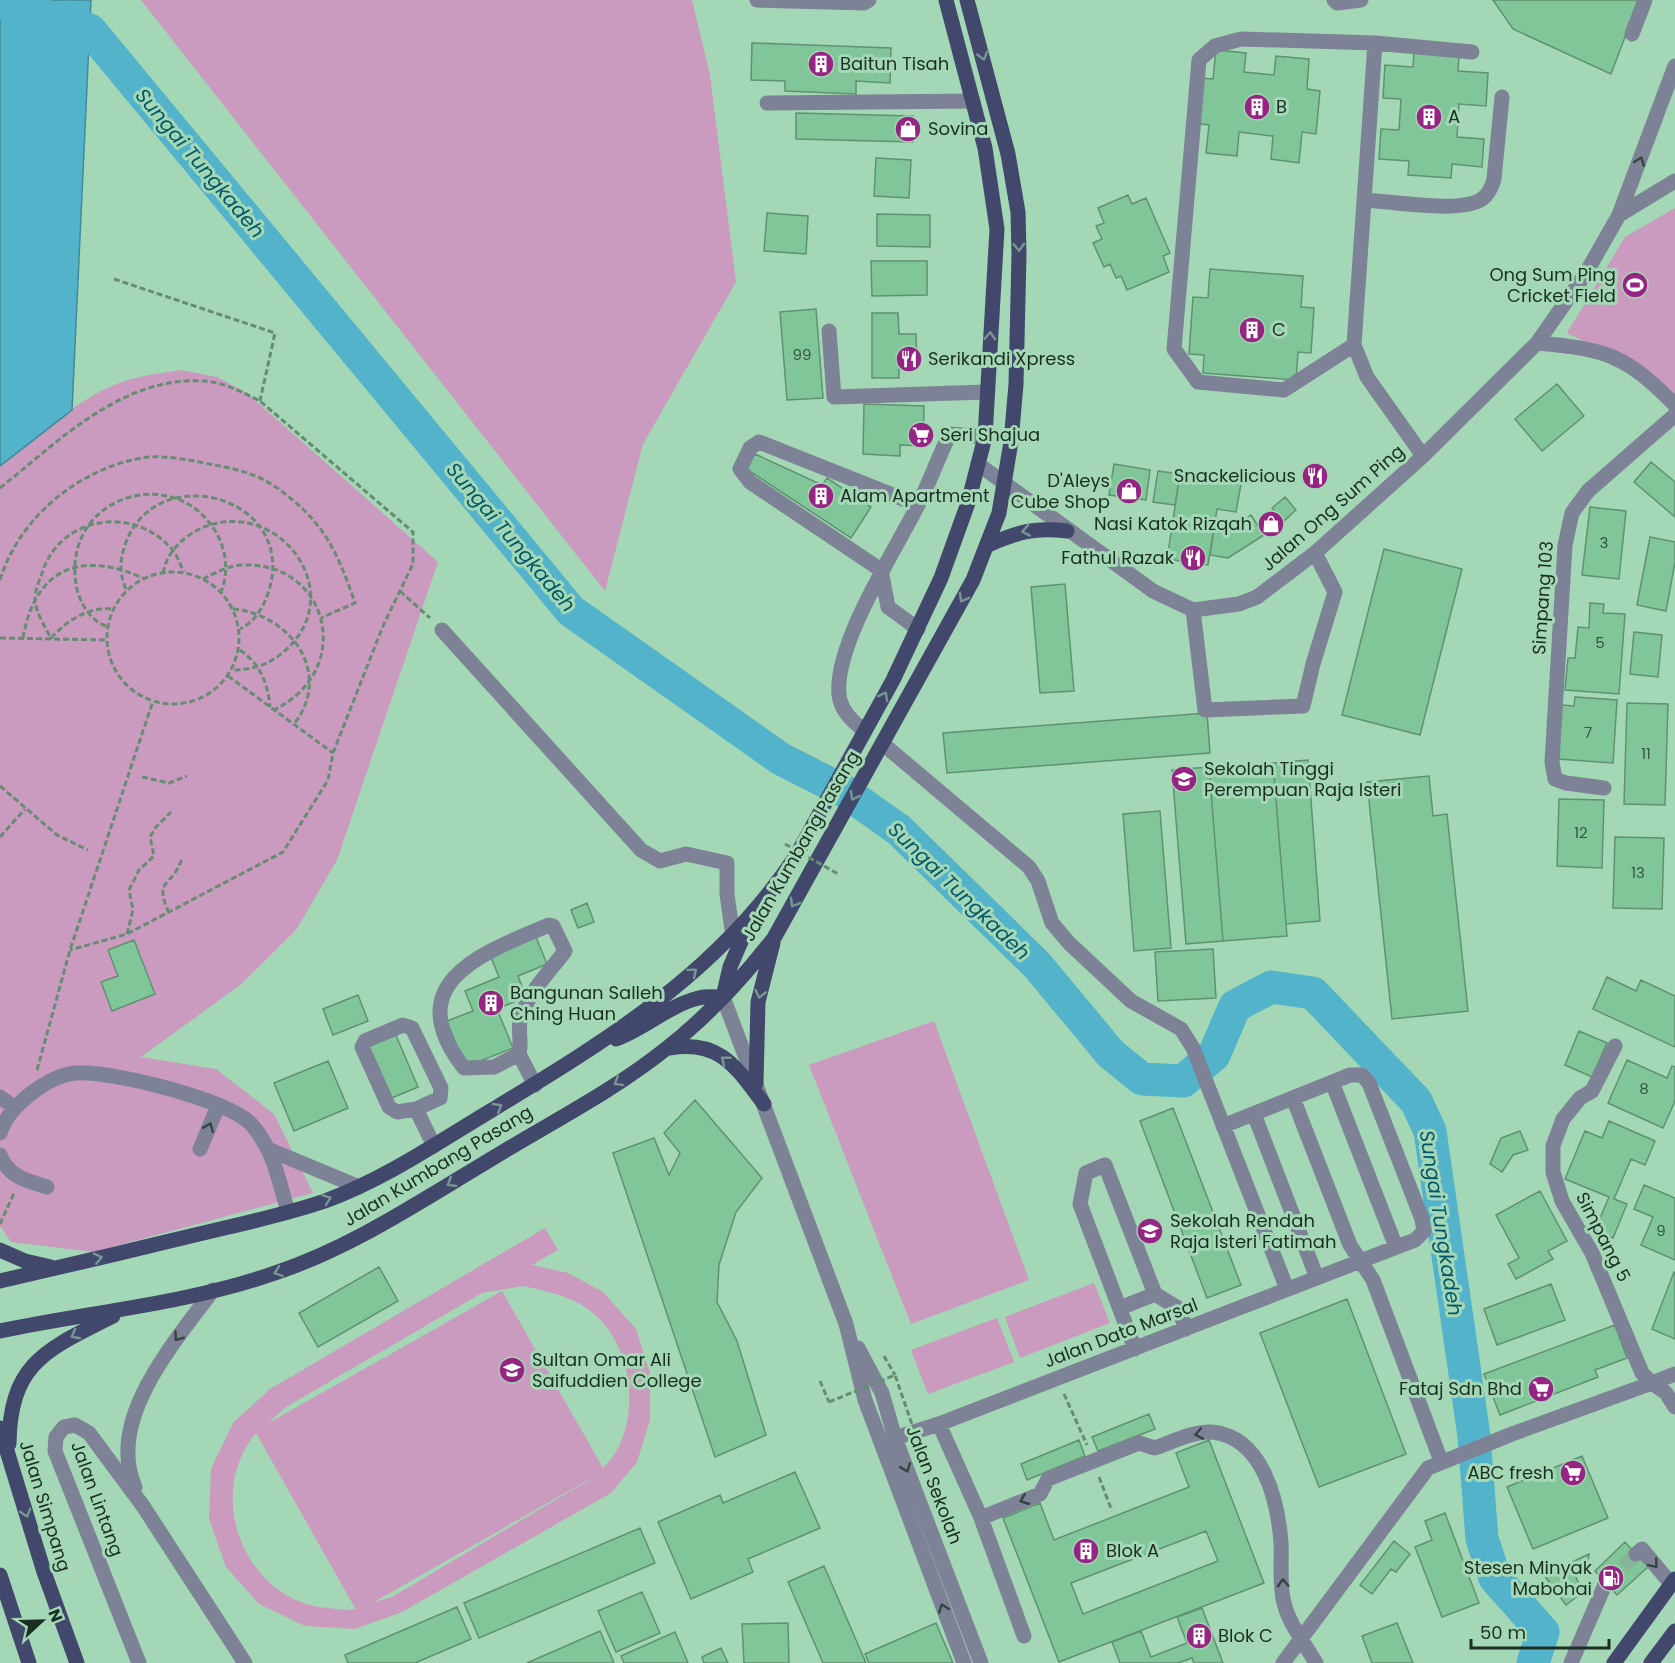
<svg xmlns="http://www.w3.org/2000/svg" width="1675" height="1663" viewBox="0 0 1675 1663" font-family="Poppins,sans-serif">
<rect width="100%" height="100%" fill="#a3d7b5"/>
<path fill="#cb9abf" fill-rule="evenodd" d="M141,0h551l18,75 26,207 -93,162 -38,147z
M1675,208v198l-58,-49 -50,-24 58,-96z
M181,370l36,7 30,16 191,169 -101,298 -41,70 -56,55 -99,72 75,12 58,45 39,79 -220,59 -82,-10 -11,-16v-760c33,-25 67,-58 105,-77 24,-12 50,-15 76,-19z
M934,1021l95,259 -118,44 -102,-259z
M545,1228l13,22 -26,15 36,8 35,19 33,37 14,44v47l-13,42 -26,31 -209,119 -47,17 -50,-3 -46,-22 -33,-37 -17,-48 2,-50 22,-46 37,-34zM523,1286c23,5 45,9 65,23 41,29 53,97 29,141 -3,7 -10,13 -14,18l-101,-177 -235,133 19,-17 196,-114zM256,1433l99,175v1c-9,2 -18,0 -27,-1 -82,-6 -125,-112 -72,-175zM596,1476l-204,121 -18,5 221,-126z
M1094,1283l16,40 -90,35 -15,-41z
M997,1318l17,44 -86,32 -17,-44z"/>
<path fill="#52b3ca" stroke="#418b98" stroke-width="1.5" d="M0,0h91l-19,410 -72,56z"/>
<g fill="none" stroke-linecap="round" stroke-linejoin="round">
<path stroke="#52b3ca" stroke-width="33" d="M0,2l90,28 481,581 210,148 63,32 55,39 138,135 74,89 31,25 41,2 31,-26 21,-49 36,-19 42,6 103,108 14,30 44,305 8,103 13,39 48,54 -10,31"/>
</g>
<path fill="#80c699" stroke="#609171" stroke-width="1.5" fill-rule="evenodd" d="M1493,0h146l-28,74 -98,-45z
M752,43l139,5 -1,35 -34,-2v13l-71,-3v-10l-34,-1z
M1216,50l30,3 -2,19 30,3 2,-19 33,3 -2,30 13,2 -4,43 -14,-2 -3,31 -28,-4 2,-23 -34,-4 -2,24 -31,-3 3,-28 -14,-2 4,-45 14,1z
M1414,53l45,3 -1,15 30,2 -2,33 -27,-2 -2,33 27,2 -2,28 -30,-3 -1,14 -43,-3 1,-14 -30,-2 2,-30 18,1 2,-31 -18,-1 2,-33 28,2z
M796,113l117,3v26l-117,-3z
M876,158l35,2 -2,38 -35,-2z
M1128,195l4,9 14,-6 24,55 -7,3 6,16 -42,18 -6,-14 -5,2 -6,-14 -6,3 -11,-24 9,-4 -6,-13 8,-3 -6,-15z
M767,213l41,3 -2,38 -42,-3z
M877,214l53,1v32l-53,-1z
M871,261h56v34l-55,1z
M1210,269l93,7 -2,31 13,1 -3,45 -13,-1 -2,28 -93,-7 1,-18 -15,-1 4,-57 15,1z
M816,309l7,89 -36,2 -7,-88z
M872,313h26l1,21h17l1,30h-18v14h-27z
M1557,384l27,32 -42,35 -27,-32z
M864,404l60,2 -1,40 -23,-1v11l-37,-2z
M755,454l67,31 5,-7 44,29 -20,31 -106,-70z
M1651,462l24,20v35l-41,-35z
M1114,464l36,6 -4,30 -37,-5z
M1158,471l22,3 -5,31 -22,-3z
M1180,474l61,10 -5,28 -19,-3 -9,56 -41,-6z
M1285,497l11,13 -13,12 -11,-14z
M1590,507l36,4 -7,68 -37,-4z
M1251,515l13,20 -36,23 -18,-3 5,-31 18,3z
M1273,516l5,13 -8,4 -6,-13z
M1650,537l25,5v20l-9,49 -29,-6z
M1384,549l78,20 -42,166 -78,-20z
M1065,584l9,107 -34,2 -9,-106z
M1590,603l14,1 -1,9 22,1 -6,80 -54,-4 3,-32h7l3,-31 11,1z
M1634,632l28,3 -4,42 -28,-3z
M1575,697l42,3 -4,63 -55,-4 4,-54 12,1z
M1627,703l41,1 -3,101 -41,-1z
M1207,713l3,40 -263,20 -4,-40z
M1308,760l12,161 -34,3 -13,-161z
M1273,763l14,173 -64,5 -14,-174z
M1209,767l14,174 -37,3 -14,-174z
M1429,776l4,40 14,-2 21,197 -76,8 -25,-237z
M1559,799l45,1 -2,68 -45,-2z
M1160,811l11,137 -37,3 -11,-137z
M1615,837l49,1 -2,71 -49,-1z
M587,903l7,19 -16,6 -7,-18z
M536,937l11,27 -29,12 8,21 -29,12 16,39 -48,19 -18,-46 26,-10 -8,-20 34,-14 -9,-22z
M134,940l21,54 -43,17 -11,-29 17,-6 -10,-26z
M1213,949l3,49 -58,3 -3,-49z
M1607,977l29,14 5,-11 34,16v51l-82,-38z
M358,995l10,26 -35,14 -10,-26z
M1579,1031l28,12 -15,34 -27,-12z
M395,1033l23,54 -31,13 -23,-54z
M1627,1060l40,18 5,-12 3,1v34l-12,27 -55,-25z
M328,1061l20,47 -54,23 -20,-48z
M695,1100l67,78 -26,34 -17,53 -2,37 20,39 29,94 -51,22 -102,-304 41,-15 15,37 11,-22 -16,-20z
M1173,1108l68,177 -34,13 -67,-177z
M1609,1121l46,20 -10,24 -14,-6 -17,40 13,5 -14,34 -18,-8 14,-33 -44,-18 20,-48 17,7z
M1520,1131l8,19 -15,5 -11,17 -12,-8 11,-26z
M1644,1185l31,13v62l-34,-15 12,-28 -19,-8z
M1540,1191l27,50 -19,10 5,8 -37,20 -8,-15 11,-6 -23,-43z
M379,1267l19,34 -80,46 -19,-34z
M1674,1272l1,1v66l-23,-10z
M1551,1284l14,36 -68,25 -13,-36z
M1347,1299l59,155 -87,33 -59,-154z
M1615,1325l12,33 -32,12 3,7 -98,38 -16,-41z
M1149,1414l6,15 -57,22 -6,-14z
M1079,1440l6,16 -58,24 -6,-16z
M1209,1440l55,143 -205,79 -56,-144 37,-15 14,37 135,-53 -13,-34zM1206,1531l12,30 -135,53 -12,-31z
M1582,1456l26,62 -75,31 -26,-62z
M795,1472l25,56 -72,31 5,13 -62,27 -33,-77 62,-27 3,8z
M1445,1513l34,90 -37,14 -27,-70 17,-7 -7,-19z
M640,1528l15,35 -176,75 -15,-35z
M1394,1541l16,13 -14,18 -5,-3 -19,25 -12,-9z
M1625,1542l23,25 -31,28 -22,-24z
M1589,1554l-2,15 -12,6 8,17 -17,13 -22,-30z
M824,1566l42,97h-43l-35,-81z
M642,1592l18,41 -44,19 -18,-41z
M457,1607l14,32 -56,24h-67l-3,-8z
M1202,1608l21,55h-29l-2,-5 -14,5h-58l-8,-21 29,-11 10,26 36,-14 -10,-26z
M788,1623l1,40h-45l-2,-39z
M936,1623l17,40h-84l-4,-9z
M1397,1623l16,40h-41l-10,-27z
M600,1631l14,32h-87z
M675,1632l13,31h-64l-3,-7z
M721,1648l7,15h-24l-2,-6z"/>
<g fill="none" stroke-linecap="round" stroke-linejoin="round">
<path stroke="#88b598" stroke-width="15" stroke-dasharray="15 8" stroke-linecap="butt" d="M1606,1582l30,-28"/>
<path stroke="#668d74" stroke-width="3" stroke-dasharray="6 3" stroke-linecap="butt" d="M114,279l161,54 -15,68
M0,488c59,-47 122,-112 204,-107 19,1 40,12 56,20l153,131v32l-30,62 -50,127 -5,27 -45,72 -156,82 -57,16
M107 638a66 66 0 1 1 132 0a66 66 0 1 1-132 0Z
M163,573c4,-22 22,-38 41,-46 74,-29 143,62 85,120 -16,16 -34,23 -57,23
M203,579c12,-6 24,-13 39,-14 87,-4 114,105 32,145
M0,580c19,-62 78,-111 142,-122 22,-4 51,3 73,7 30,6 49,11 74,32 38,30 51,62 66,106l-34,15
M126,589c-7,-15 -6,-29 -1,-44 28,-83 159,-53 147,32 -3,20 -13,43 -32,52
M400,591l30,27
M111,609c-24,-2 -44,12 -60,29 -6,-11 -16,-27 -16,-39 0,-8 4,-18 7,-26 18,-57 90,-68 129,-25 6,6 9,17 13,24
M233,609c57,5 101,64 61,115
M106,626c-16,-5 -28,-26 -30,-42 -14,-91 105,-124 143,-46 8,17 9,37 2,54
M0,638l106,2
M23,638c12,-70 58,-88 120,-60
M240,650c20,14 28,33 30,57
M228,676l105,77
M142,777l27,6 18,-7
M0,786l57,49 31,15
M0,837l25,-28
M169,913c-16,-37 3,-23 13,-55
M127,934l6,-24 -4,-20 10,-20 15,-14 -4,-19 6,-10 15,-15
M37,1070l33,-120 83,-249
M0,1224l15,-33
M884,1356l11,19
M820,1381l9,21
M1064,1394l23,51
M1099,1477l13,34"/>
<path stroke="#7e8297" stroke-width="15" d="M757,0l107,3 5,-3
M1334,0l3,3 24,-3
M1632,34l13,-34
M1375,43l-21,302 13,32 56,79
M767,103l206,-2
M1364,200c27,1 97,14 118,-1 7,-5 10,-12 12,-20l8,-82
M1619,215l56,-34
M829,331l5,66 152,-5
M1537,343c69,6 89,12 138,62
M1354,345l-70,45 -86,-8 -24,-33 25,-289 16,-14 26,-7 134,4 97,9
M978,464l175,127 40,19 46,-6 18,-7 58,-44 108,-97 114,-113 49,-70 33,-58 56,-149
M1193,610l12,100 98,-4 10,-42 22,-72 -20,-39
M918,629l-30,-22 -7,-37 -131,-88 -10,-13 10,-21 9,-6 159,63
M442,630l199,220 19,11 26,-7 41,9v31l6,43
M865,731c-12,-9 -24,-20 -26,-36 -5,-51 56,-144 79,-190 12,-23 20,-48 32,-71l35,3
M883,744l146,123 9,14 14,42 17,20 62,58 50,28 12,19 94,241
M1604,788l-38,-5 -11,-4 -3,-17 13,-217 7,-32 16,-22 87,-76
M723,997l123,327 19,76 99,263
M519,1054l-25,13 -30,1c-66,-85 18,-115 85,-143l4,1 12,25c-16,22 -39,43 -45,71 -2,11 2,21 -1,32l16,31
M1332,1082l64,165
M0,1097l14,10
M1293,1098l57,147 23,35 68,181
M416,1109l-19,3 -8,-5 -27,-60 3,-6 38,-16 9,3 29,60 -1,10 -24,11 18,37
M1254,1114l63,164
M0,1133c8,-27 48,-57 75,-60 35,-3 155,27 177,52 22,25 27,57 36,87
M200,1149l18,-43
M270,1150l89,37
M0,1155c9,22 25,25 47,32
M1120,1308l35,-14
M858,1348l24,45 13,45 86,225
M1135,1349l-55,-145 6,-31 19,-8 50,129 23,14 8,21
M1675,1374l-23,9 14,10 9,14
M939,1424l42,94 59,-24 8,-15 91,-36 16,5c17,-6 38,-17 57,-16 51,5 66,69 69,111 1,19 -2,41 3,60 5,21 21,41 32,60
M895,1438l44,-14 476,-184 9,-9 -2,-12 -53,-136 -7,-8h-12l-127,51
M135,1487c-30,-68 41,-146 78,-197
M981,1518l43,118
M1636,1554l6,-5 29,35
M139,1663l-84,-212 1,-14 8,-10 11,-2 14,8 54,73 102,157
M1283,1663l145,-195 84,-34 140,-51 -10,-10 -50,-120 -30,-52 -9,-29v-26l10,-27 17,-21 12,-7 23,-45
M1571,1663l35,-81"/>
<path stroke="#42486c" stroke-width="15" d="M988,545c30,-13 46,-18 79,-14
M723,997l7,-30 16,-37
M616,1039c28,-10 55,-35 83,-41 7,-2 16,-1 24,-1
M669,1048c51,-9 67,19 95,56
M756,1083l2,-81 15,-59
M0,1250l25,11 26,6
M0,1281c66,-15 133,-31 199,-47 42,-10 85,-19 126,-33 60,-22 112,-58 167,-91 117,-71 226,-137 304,-254l97,-176 48,-102 27,-75 17,-66 12,-208 -12,-81 -39,-148
M0,1331c91,-19 186,-27 275,-58 75,-25 141,-69 208,-109 61,-38 128,-71 184,-116 41,-32 76,-70 107,-110l199,-358 26,-67 12,-71 5,-58 3,-130 -1,-42 -10,-58 -41,-154
M0,1428l44,144 33,91
M9,1444c1,-82 39,-95 104,-128
M0,1575l29,88
M1614,1663l61,-84
M1651,1663l24,-32"/>
<path stroke="#668d74" stroke-width="3" stroke-dasharray="6 3" stroke-linecap="butt" d="M785,844l55,31
M829,1402l66,-27 43,125"/>
</g>
<defs><path id="oneway-chevron" d="M-2-3.5L2.5 0L-2 3.5" fill="none" stroke-width="1.6" stroke-linecap="round" stroke-linejoin="round" transform="scale(1.5)"/></defs>
<g stroke="#779794">
<use href="#oneway-chevron" transform="translate(983 56) rotate(74)"/>
<use href="#oneway-chevron" transform="translate(1019 247) rotate(88)"/>
<use href="#oneway-chevron" transform="translate(990 336) rotate(-87)"/>
<use href="#oneway-chevron" transform="translate(1026 531) rotate(169)"/>
<use href="#oneway-chevron" transform="translate(963 598) rotate(119)"/>
<use href="#oneway-chevron" transform="translate(884 696) rotate(-61)"/>
<use href="#oneway-chevron" transform="translate(854 796) rotate(119)"/>
<use href="#oneway-chevron" transform="translate(794 903) rotate(120)"/>
<use href="#oneway-chevron" transform="translate(693 972) rotate(-40)"/>
<use href="#oneway-chevron" transform="translate(760 994) rotate(103)"/>
<use href="#oneway-chevron" transform="translate(725 1060) rotate(-142)"/>
<use href="#oneway-chevron" transform="translate(618 1082) rotate(149)"/>
<use href="#oneway-chevron" transform="translate(498 1107) rotate(-31)"/>
<use href="#oneway-chevron" transform="translate(451 1183) rotate(149)"/>
<use href="#oneway-chevron" transform="translate(327 1199) rotate(-20)"/>
<use href="#oneway-chevron" transform="translate(98 1258) rotate(-13)"/>
<use href="#oneway-chevron" transform="translate(278 1272) rotate(161)"/>
<use href="#oneway-chevron" transform="translate(75 1335) rotate(152)"/>
<use href="#oneway-chevron" transform="translate(26 1513) rotate(73)"/>
</g>
<g stroke="#33443f">
<use href="#oneway-chevron" transform="translate(1640 161) rotate(-69)"/>
<use href="#oneway-chevron" transform="translate(209 1127) rotate(-68)"/>
<use href="#oneway-chevron" transform="translate(178 1337) rotate(126)"/>
<use href="#oneway-chevron" transform="translate(1199 1434) rotate(169)"/>
<use href="#oneway-chevron" transform="translate(906 1468) rotate(69)"/>
<use href="#oneway-chevron" transform="translate(1024 1500) rotate(158)"/>
<use href="#oneway-chevron" transform="translate(1654 1564) rotate(50)"/>
<use href="#oneway-chevron" transform="translate(1283 1583) rotate(-92)"/>
<use href="#oneway-chevron" transform="translate(943 1608) rotate(-111)"/>
</g>
<defs>
<symbol id="building-disc" viewBox="-11 -11 22 22"><circle r="9.5" fill="#952483" stroke="#a3d7b5"/><path d="M-4-6H4V6H1V3H-1V6H-4ZM-2.5-4.3h1.7v1.8h-1.7ZM.8-4.3h1.7v1.8H.8ZM-2.5-1h1.7V.8h-1.7ZM.8-1h1.7V.8H.8Z" fill="#fff"/></symbol>
<symbol id="shop-disc" viewBox="-11 -11 22 22"><circle r="9.5" fill="#952483" stroke="#a3d7b5"/><path d="M-5-2.5h2.3a2.7 3.5 0 0 1 5.4 0H5L5.5 6h-11ZM-1.5-2.5h3a1.5 2.3 0 0 0-3 0Z" fill="#fff"/></symbol>
<symbol id="stadium-disc" viewBox="-11 -11 22 22"><circle r="9.5" fill="#952483" stroke="#a3d7b5"/><path d="M0-5a6.5 5 0 1 0 0 10a6.5 5 0 1 0 0-10ZM-3.5-1.8h7v3.6h-7Z" fill="#fff"/></symbol>
<symbol id="restaurant-disc" viewBox="-11 -11 22 22"><circle r="9.5" fill="#952483" stroke="#a3d7b5"/><path d="M-5-6h1v4h1v-4h1v4h1v-4h1v5L-1.5 .5V6h-2V.5L-5-1ZM5-6V6H3V1.5H1.5Q1.5-4 5-6Z" fill="#fff"/></symbol>
<symbol id="supermarket-disc" viewBox="-11 -11 22 22"><circle r="9.5" fill="#952483" stroke="#a3d7b5"/><path d="M-6-5.5h2.5l.6 2H6L4.5 2H-2.5L-4.4-4H-6ZM-1.5 3.2a1.3 1.3 0 1 0 .1 0ZM3 3.2a1.3 1.3 0 1 0 .1 0Z" fill="#fff"/></symbol>
<symbol id="school-disc" viewBox="-11 -11 22 22"><circle r="9.5" fill="#952483" stroke="#a3d7b5"/><path d="M0-5L7-2L0 1L-7-2ZM-4 1L0 2.5L4 1V4Q0 6-4 4Z" fill="#fff"/></symbol>
<symbol id="fuel-disc" viewBox="-11 -11 22 22"><circle r="9.5" fill="#952483" stroke="#a3d7b5"/><path d="M-5.5-6h7V0h2V4h1.3V-2.5L3-4.5l.8-.8L6-3V5H2.5V1h-1V6h-7ZM-4.2-4.7v3.2H.2V-4.7Z" fill="#fff"/></symbol>
</defs>
<g fill-rule="evenodd">
<use href="#building-disc" x="806" y="49" width="30" height="30"/>
<use href="#building-disc" x="1242" y="92" width="30" height="30"/>
<use href="#building-disc" x="1414" y="102" width="30" height="30"/>
<use href="#shop-disc" x="893" y="114" width="30" height="30"/>
<use href="#stadium-disc" x="1620" y="270" width="30" height="30"/>
<use href="#building-disc" x="1237" y="315" width="30" height="30"/>
<use href="#restaurant-disc" x="894" y="344" width="30" height="30"/>
<use href="#supermarket-disc" x="906" y="420" width="30" height="30"/>
<use href="#restaurant-disc" x="1300" y="461" width="30" height="30"/>
<use href="#shop-disc" x="1114" y="476" width="30" height="30"/>
<use href="#building-disc" x="806" y="481" width="30" height="30"/>
<use href="#shop-disc" x="1256" y="509" width="30" height="30"/>
<use href="#restaurant-disc" x="1178" y="543" width="30" height="30"/>
<use href="#school-disc" x="1169" y="764" width="30" height="30"/>
<use href="#building-disc" x="476" y="988" width="30" height="30"/>
<use href="#school-disc" x="1135" y="1216" width="30" height="30"/>
<use href="#school-disc" x="497" y="1355" width="30" height="30"/>
<use href="#supermarket-disc" x="1526" y="1374" width="30" height="30"/>
<use href="#supermarket-disc" x="1558" y="1458" width="30" height="30"/>
<use href="#building-disc" x="1071" y="1536" width="30" height="30"/>
<use href="#fuel-disc" x="1596" y="1563" width="30" height="30"/>
<use href="#building-disc" x="1184" y="1621" width="30" height="30"/>
</g>
<g text-anchor="middle" stroke-width="6" stroke-linejoin="round" paint-order="stroke">
<g font-size="15" fill="#345540">
<text x="802" y="360">99</text>
<text x="1604" y="548">3</text>
<text x="1600" y="648">5</text>
<text x="1588" y="738">7</text>
<text x="1646" y="759">11</text>
<text x="1581" y="838">12</text>
<text x="1638" y="878">13</text>
<text x="1644" y="1094">8</text>
<text x="1661" y="1236">9</text>
</g>
<g font-size="18" fill="#1a2f22" stroke="#a3d7b5" text-anchor="start">
<text x="840" y="70">Baitun Tisah</text>
<text x="1276" y="113">B</text>
<text x="1448" y="123">A</text>
<text x="928" y="135">Sovina</text>
<text x="1616" y="281" text-anchor="end">Ong Sum Ping<tspan x="1616" dy="21">Cricket Field</tspan></text>
<text x="1272" y="336">C</text>
<text x="928" y="365">Serikandi Xpress</text>
<text x="940" y="441">Seri Shajua</text>
<text x="1296" y="482" text-anchor="end">Snackelicious</text>
<text x="1110" y="487" text-anchor="end">D'Aleys<tspan x="1110" dy="21">Cube Shop</tspan></text>
<text x="840" y="502">Alam Apartment</text>
<text x="1252" y="530" text-anchor="end">Nasi Katok Rizqah</text>
<text x="1174" y="564" text-anchor="end">Fathul Razak</text>
<text x="1204" y="775">Sekolah Tinggi<tspan x="1204" dy="21">Perempuan Raja Isteri</tspan></text>
<text x="510" y="999">Bangunan Salleh<tspan x="510" dy="21">Ching Huan</tspan></text>
<text x="1170" y="1227">Sekolah Rendah<tspan x="1170" dy="21">Raja Isteri Fatimah</tspan></text>
<text x="532" y="1366">Sultan Omar Ali<tspan x="532" dy="21">Saifuddien College</tspan></text>
<text x="1522" y="1395" text-anchor="end">Fataj Sdn Bhd</text>
<text x="1554" y="1479" text-anchor="end">ABC fresh</text>
<text x="1106" y="1557">Blok A</text>
<text x="1592" y="1574" text-anchor="end">Stesen Minyak<tspan x="1592" dy="21">Mabohai</tspan></text>
<text x="1218" y="1642">Blok C</text>
</g>
<g font-size="18" fill="#1a2f22" stroke="#a3d7b5">
<text transform="translate(1333 508) rotate(-41)" y="6">Jalan Ong Sum Ping</text>
<text transform="translate(1543 598) rotate(-86)" y="6">Simpang 103</text>
<text transform="translate(801 846) rotate(-60)" y="6">Jalan Kumbang Pasang</text>
<text transform="translate(438 1166) rotate(-31)" y="6">Jalan Kumbang Pasang</text>
<text transform="translate(1603 1237) rotate(63)" y="6">Simpang 5</text>
<text transform="translate(1121 1333) rotate(-21)" y="6">Jalan Dato Marsal</text>
<text transform="translate(934 1485) rotate(69)" y="6">Jalan Sekolah</text>
<text transform="translate(97 1499) rotate(70)" y="6">Jalan Lintang</text>
<text transform="translate(45 1506) rotate(73)" y="6">Jalan Simpang</text>
</g>
<g font-size="20" font-style="italic" fill="#005868" stroke="#a3d7b5">
<text transform="translate(200 163) rotate(50)" y="7">Sungai Tungkadeh</text>
<text transform="translate(511 537) rotate(50)" y="7">Sungai Tungkadeh</text>
<text transform="translate(959 891) rotate(44)" y="7">Sungai Tungkadeh</text>
<text transform="translate(1441 1223) rotate(81)" y="7">Sungai Tungkadeh</text>
</g>
</g>
<g transform="translate(42 1621) rotate(68)" stroke="#a3d7b5" stroke-width="4.5" paint-order="stroke">
<path d="M0-4.5L10 22L0 15L-10 22Z" fill="#1a2f22"/>
<text y="-9" font-size="16" font-weight="bold" text-anchor="middle" fill="#1a2f22">N</text>
</g>
<path d="M1471 1639v9h138v-9" fill="none" stroke="#1a2f22" stroke-width="3"/>
<text x="1480" y="1639" font-size="18" fill="#1a2f22" stroke="#a3d7b5" stroke-width="4.5" paint-order="stroke">50 m</text>
</svg>
